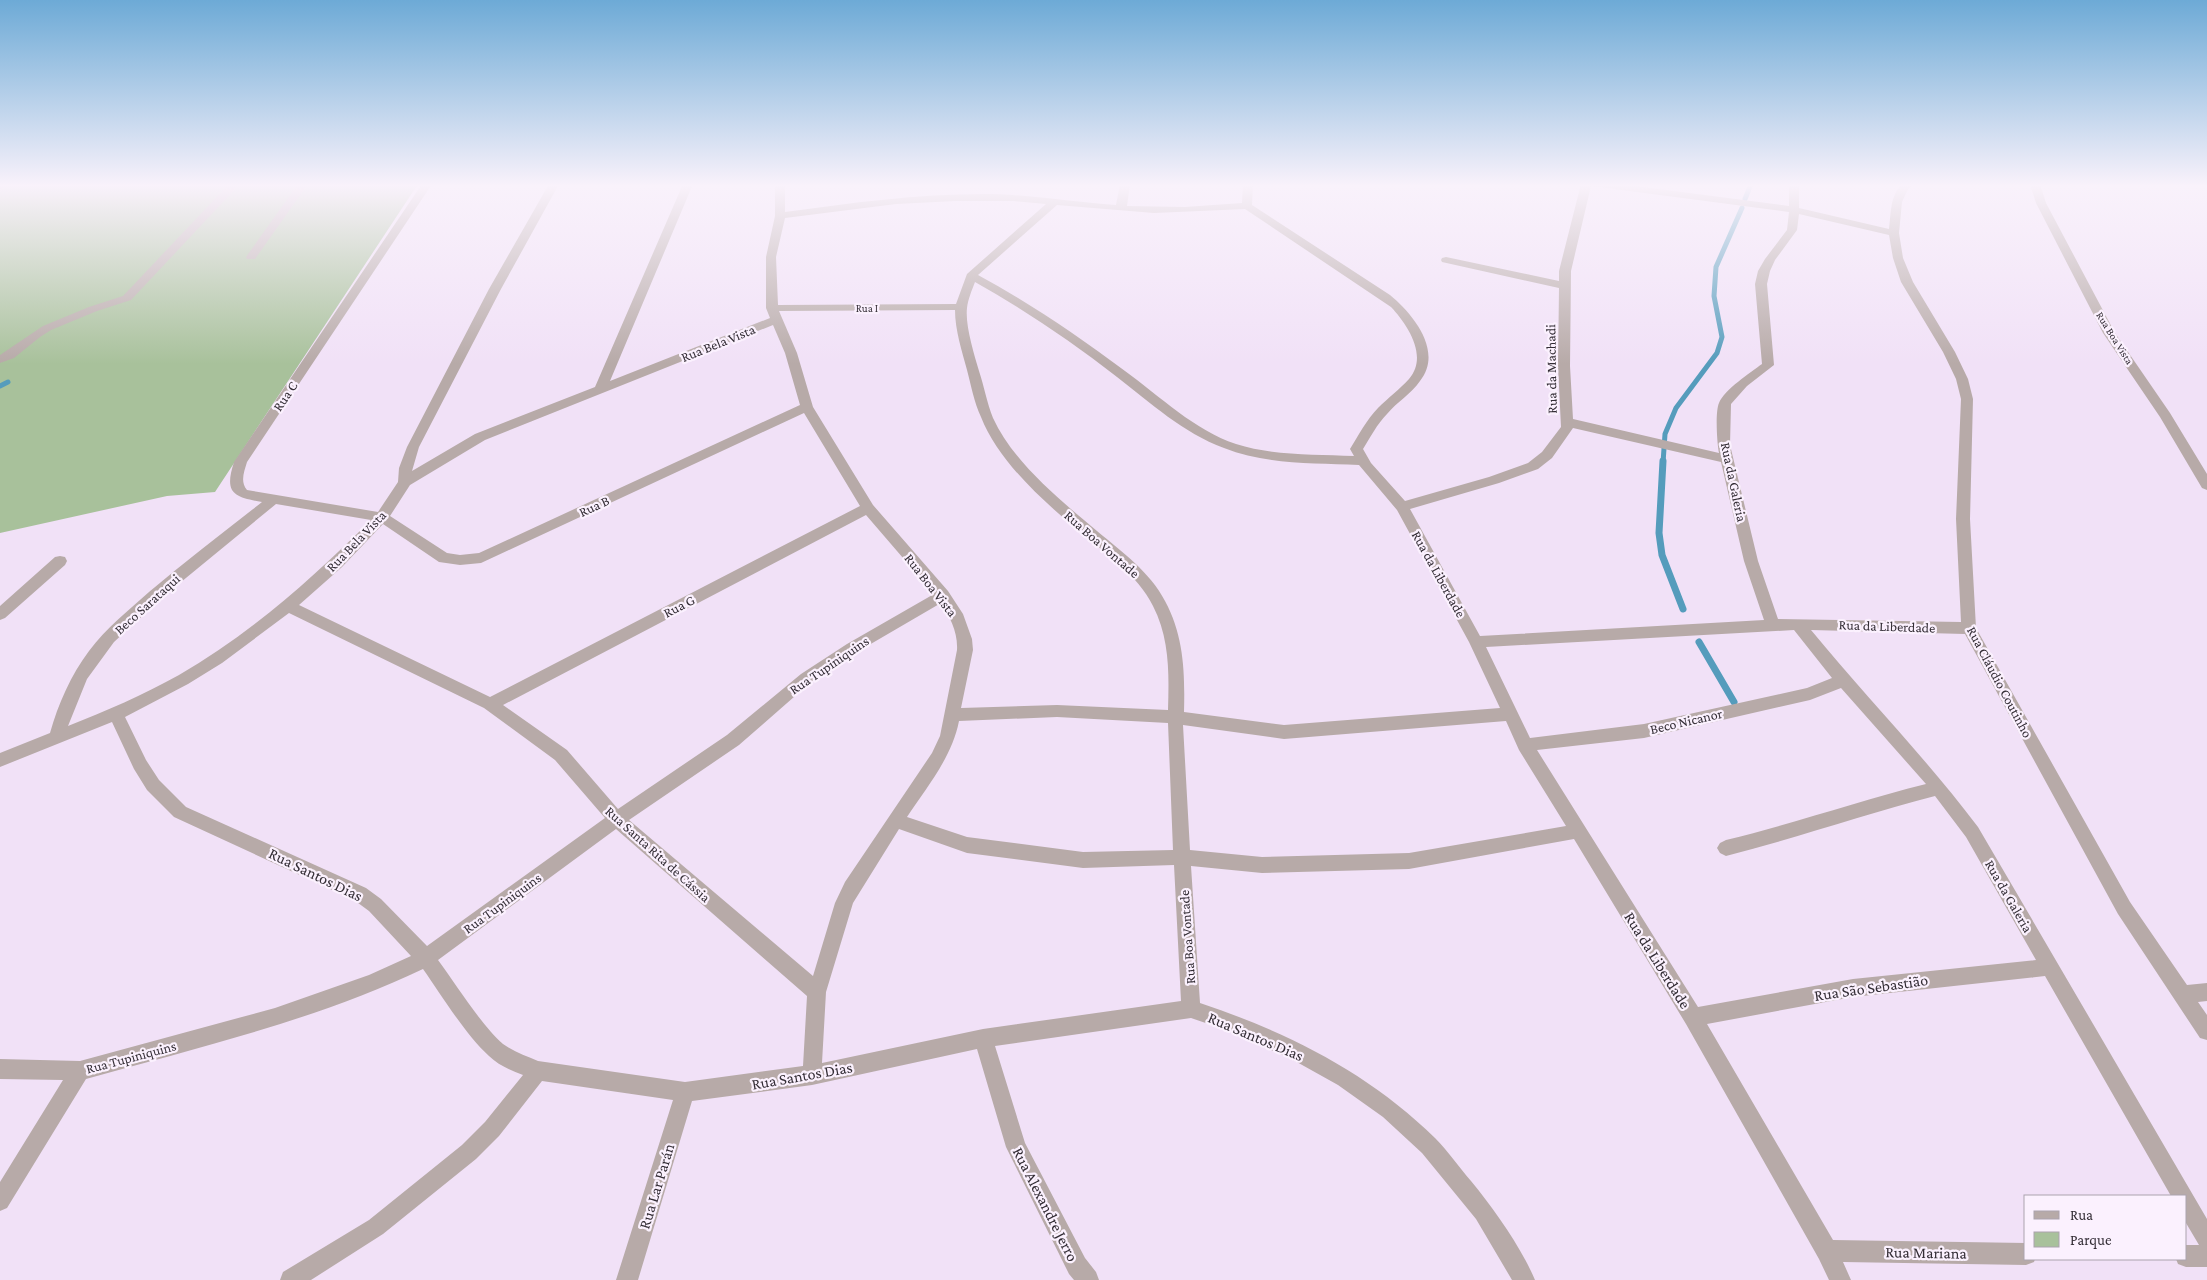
<svg xmlns="http://www.w3.org/2000/svg" width="2207" height="1280" viewBox="0 0 2207 1280" font-family="'Crimson Pro',serif">
<rect width="100%" height="100%" fill="#f1e1f7"/>
<path fill="#a8c19b" d="M0,184h418l-203,308 -48,4 -167,37z"/>
<g fill="none" stroke-linecap="round" stroke-linejoin="round">
<path stroke="#559cbc" stroke-width="5" d="M1745,199l6,-15
M0,386l8,-4
M1663,463l2,-29 11,-26 41,-55 5,-16 -8,-41 2,-29 26,-59"/>
<path stroke="#559cbc" stroke-width="7" d="M1663,461l-4,72 3,22 21,54
M1699,642l35,60"/>
<path fill="#b7aaa8" fill-rule="evenodd" d="M0,184h10l-10,6z
M229,184h11l-109,116 -34,11 -46,19 -11,7 -26,21 -14,5v-8l43,-29 46,-19 34,-11z
M298,184h10l-53,75h-8l-1,-2z
M422,184h10l-185,278c-3,10 -7,20 0,28l131,22 20,-30 1,-14 8,-21 82,-158 60,-105h10l-58,105 -82,158 -7,24 63,-37 120,-47 88,-203h10l-83,197 160,-63 -4,-10v-51l9,-41v-32h10v28c66,-9 132,-18 198,-18 46,0 88,8 133,11l4,-21h10l-3,22 58,1 57,-4 1,-19h10l-1,21 138,90c22,18 54,56 30,86 -9,13 -23,21 -33,33 -10,10 -17,24 -24,35l8,14 34,38 84,-24 39,-14 14,-11 19,-25 -3,-61 1,-78 -117,-26 -1,-2 1,-2 4,-1 113,24v-10l22,-87h39l169,22v-22h10v24l90,21c2,-16 1,-33 13,-45h11l-6,7 -5,11 -3,31 4,25 10,24 42,70 13,27 5,20 -3,120 6,109 154,274 57,83 20,-2v18l-9,1 9,13v25l-7,-2 -82,-124 -153,-280 -154,-4c55,67 115,128 167,197l229,392v48h-21l-8,-3 -2,-5h10v-14h13l-13,-22v-27h-15l-126,-220 -192,21 -146,27 126,216 193,3v16h9l-1,3 -8,3 -183,-3 8,18h-22l-10,-21 -133,-235 -112,-185 -165,30 -147,4 -71,-7 9,137c87,29 169,70 235,135 13,13 24,29 36,43 23,28 50,66 64,99h-23l-36,-61 -54,-66 -39,-36 -45,-32 -43,-24 -63,-29 -41,-14 -196,28 30,97 60,115 11,14 3,8h-25l-5,-6 -63,-127 -29,-98 -165,36 -120,16 -54,179h-22l57,-180 -131,-19 -43,55 -23,23 -93,75 -72,46h-31l3,-8 86,-52 93,-75 23,-23 38,-47c-13,-5 -25,-10 -34,-19 -24,-22 -47,-60 -66,-87 -107,51 -223,78 -337,110l-79,129 -7,3v-29l63,-102 -63,-1v-20l80,2 195,-53 94,-33 42,-19 -42,-45 -15,-11 -180,-83 -27,-27 -13,-21 -22,-47 -112,45v-14l50,-20c8,-29 21,-58 39,-82 17,-23 39,-40 60,-59 37,-31 75,-60 113,-90 -29,-5 -38,-9 -28,-40zM1591,186l198,26 -2,18 -22,29 -7,12 -3,13 7,80c-11,8 -38,26 -43,39 -4,9 -2,40 0,50l-146,-34 -3,-53 1,-95zM955,201h58l33,3 -79,70 -11,30 -178,1 -2,-48 9,-39 111,-14zM1057,205l97,8 91,-4 146,98c16,17 38,49 18,72 -9,10 -21,19 -31,29 -11,11 -20,28 -28,41l4,7c-39,-2 -80,0 -118,-12 -42,-14 -75,-47 -111,-73 -47,-35 -95,-68 -147,-96zM1799,214l90,21 4,23 8,24 42,70 13,27 5,20 -5,120 5,103 -183,-3 -20,-58 -28,-116 1,-41 16,-18 27,-21 -7,-81 3,-13 5,-11 22,-30zM975,282c50,28 97,60 142,95 34,26 66,56 107,71 43,17 90,15 135,17l38,45 72,132 31,66 -216,17 -100,-13c1,-39 0,-76 -19,-111 -15,-29 -43,-49 -68,-70 -36,-30 -84,-69 -104,-113 -6,-15 -9,-32 -14,-47 -5,-17 -14,-46 -12,-63 1,-9 5,-18 8,-26zM955,310c0,20 7,41 12,60 4,15 7,32 14,47 17,44 62,84 98,114 26,22 59,44 74,75 17,33 16,69 15,104l-111,-5 -96,3 12,-58 -1,-11 -9,-25 -15,-23 -75,-86 -60,-98 -16,-54 -18,-42zM773,325l12,28 15,52 -321,148 -19,2 -13,-2 -57,-37 20,-31 75,-45zM804,413l56,93 -370,191 -191,-92 43,-38 41,-43 56,38 21,3 21,-2zM1573,428l148,34 23,99 20,59 -284,16 -70,-127 89,-26 39,-14 14,-11zM276,504l95,16c-58,58 -121,114 -192,155 -36,20 -73,36 -111,51l19,-47 27,-37 50,-46zM866,515l68,79 -87,50 -46,30 -74,61 -109,74 -51,-59 -64,-45zM941,603c9,14 17,29 16,47l-17,86 -8,17 -87,129 -10,21 -22,73 -184,-156 110,-75 72,-63 46,-30zM289,613l195,95 71,52 50,58 -178,128 -46,-47 -15,-11 -180,-81 -27,-27 -13,-20 -21,-43 63,-33 34,-21zM1794,630l38,48 -25,10 -163,36 -114,14 -44,-91zM1841,688l85,96c-68,17 -133,40 -200,56l-6,3 -3,5 3,5 6,3c71,-18 139,-42 209,-60l31,41 70,123 -183,19 -155,28 -161,-257 107,-12 166,-38zM1057,717l111,6 5,127 -90,2 -116,-15 -60,-20c20,-30 45,-60 52,-96zM1506,721l13,29 47,76 -157,27 -147,4 -72,-7 -7,-125 101,14zM616,829l191,167 -4,70 -118,16 -147,-21c-12,-5 -24,-9 -35,-17 -22,-19 -47,-60 -65,-84zM899,829l68,24 116,15 91,-3 7,136 -198,28 -161,34 4,-71 27,-89z
M2030,184h10l6,19 69,130 55,80 37,61v16l-5,-2 -42,-71 -57,-84 -67,-130z
M60,556l5,1 2,4 -2,4 -60,53 -5,2v-14l55,-49z"/>
</g>
<linearGradient id="sky" x2="0" y2="1"><stop stop-color="#6daad6"/><stop offset="0.51" stop-color="#f9f2fb"/><stop offset="1" stop-color="#f9f2fb" stop-opacity="0"/></linearGradient>
<rect width="2207" height="364" fill="url(#sky)"/>
<g text-anchor="middle" stroke-width="4.5" stroke-linejoin="round" paint-order="stroke">
<g font-size="11" fill="#332d35" stroke="#fbf1fe">
<text x="867" y="312">Rua I</text>
<text transform="translate(2115 338) rotate(58)" y="4">Rua Boa Vista</text>
</g>
<g font-size="14" fill="#332d35" stroke="#fbf1fe">
<text transform="translate(718 343) rotate(-22)" y="5">Rua Bela Vista</text>
<text transform="translate(1551 369) rotate(-91)" y="5">Rua da Machadi</text>
<text transform="translate(285 396) rotate(-56)" y="5">Rua C</text>
<text transform="translate(1734 482) rotate(78)" y="5">Rua da Galeria</text>
<text transform="translate(594 506) rotate(-25)" y="5">Rua B</text>
<text transform="translate(356 541) rotate(-46)" y="5">Rua Bela Vista</text>
<text transform="translate(1102 544) rotate(41)" y="5">Rua Boa Vontade</text>
<text transform="translate(1439 574) rotate(61)" y="5">Rua da Liberdade</text>
<text transform="translate(931 585) rotate(52)" y="5">Rua Boa Vista</text>
<text transform="translate(147 604) rotate(-42)" y="5">Beco Sarataqui</text>
<text transform="translate(679 606) rotate(-27)" y="5">Rua G</text>
<text transform="translate(1887 626) rotate(2)" y="5">Rua da Liberdade</text>
<text transform="translate(829 665) rotate(-34)" y="5">Rua Tupiniquins</text>
<text transform="translate(2000 682) rotate(62)" y="5">Rua Cláudio Coutinho</text>
<text transform="translate(1686 721) rotate(-13)" y="5">Beco Nicanor</text>
<text transform="translate(658 854) rotate(42)" y="5">Rua Santa Rita de Cássia</text>
<text transform="translate(2009 896) rotate(60)" y="5">Rua da Galeria</text>
<text transform="translate(502 903) rotate(-36)" y="5">Rua Tupiniquins</text>
<text transform="translate(1187 937) rotate(-94)" y="5">Rua Boa Vontade</text>
<text transform="translate(131 1057) rotate(-15)" y="5">Rua Tupiniquins</text>
</g>
<g font-size="16" fill="#332d35" stroke="#fbf1fe">
<text transform="translate(316 874) rotate(26)" y="6">Rua Santos Dias</text>
<text transform="translate(1658 960) rotate(58)" y="6">Rua da Liberdade</text>
<text transform="translate(1871 987) rotate(-8)" y="6">Rua São Sebastião</text>
<text transform="translate(1256 1036) rotate(23)" y="6">Rua Santos Dias</text>
<text transform="translate(802 1075) rotate(-10)" y="6">Rua Santos Dias</text>
<text transform="translate(656 1186) rotate(-73)" y="6">Rua Lar Parán</text>
<text transform="translate(1046 1204) rotate(63)" y="6">Rua Alexandre Jerro</text>
<text transform="translate(1926 1252) rotate(1)" y="6">Rua Mariana</text>
</g>
</g>
<rect x="2024" y="1195" width="162" height="65" fill="#fbf1fe" stroke="#aba3ae"/>
<rect x="2034" y="1211" width="25" height="8" fill="#b7aaa8" stroke="#aba3ae"/>
<text x="2070" y="1220" font-size="15" fill="#332d35">Rua</text>
<rect x="2034" y="1232" width="25" height="15" fill="#a8c19b" stroke="#aba3ae"/>
<text x="2070" y="1245" font-size="15" fill="#332d35">Parque</text>
</svg>
